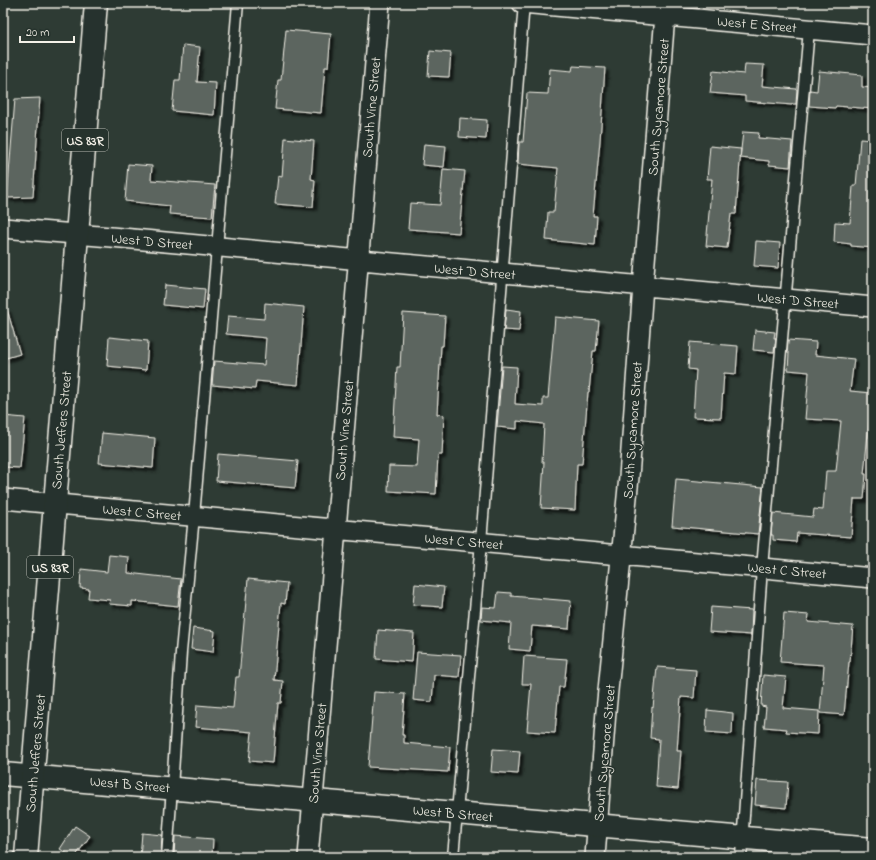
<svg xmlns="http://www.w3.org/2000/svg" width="876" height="860" viewBox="0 0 876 860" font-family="'Indie Flower',sans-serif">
<defs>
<filter id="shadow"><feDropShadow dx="3.5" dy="3.5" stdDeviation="1" flood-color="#0009"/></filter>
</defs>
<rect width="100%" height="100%" fill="#2e3b34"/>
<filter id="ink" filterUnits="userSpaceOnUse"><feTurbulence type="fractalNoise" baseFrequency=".025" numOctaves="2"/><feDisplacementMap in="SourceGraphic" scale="8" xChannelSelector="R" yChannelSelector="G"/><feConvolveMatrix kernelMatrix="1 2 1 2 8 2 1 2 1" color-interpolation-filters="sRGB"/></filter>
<g filter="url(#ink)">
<path fill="#5c655e" stroke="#f4f1e8" filter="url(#shadow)" d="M286,30l45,4 -3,33h-3l-4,46 -46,-4 3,-29h3z
M183,45l17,2 -3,35 19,1 -2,32 -42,-4 3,-31h5z
M430,51l21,2 -2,24 -21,-1z
M745,64l19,1 -2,21 35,3 -1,15h-4v1l-47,-4v-5l-35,-3 3,-22 31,3z
M573,66l32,2 -5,73 -7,75h4l-2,29 -49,-5 2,-28h6l4,-44 -40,-4 1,-22h4l4,-49 21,1 2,-25 22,2z
M819,71l43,4v12l11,1v21l-37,-3 -1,2 -26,-2 1,-16 7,1z
M40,98l-7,99 -26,1 8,-99z
M460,118l27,2 -1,19 -27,-2z
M743,132l16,1 -1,5 34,3 -2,26 -21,-2v-4l-29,-3z
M285,138l29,3 -3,38 4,1 -2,27 -38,-3 3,-28 4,1z
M860,139l13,1v108l-22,-2v-2l-17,-2 1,-20 15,1 3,-37h3z
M424,144l22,2 -2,21 -22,-2z
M710,146l31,3 -5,65h-5l-4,34 -21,-2 6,-67h-5z
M128,164l24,2 -1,14 64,5 -3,32 -43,-3 1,-8 -45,-5z
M443,169l22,2 -6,62 -51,-4 2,-26 30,2z
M756,241l24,2 -2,25 -24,-2z
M165,285l40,4 -2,20 -40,-4z
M265,303l39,4 -6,78 -42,-4 -1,8 -43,-4 2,-24 50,4 2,-27 -40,-4 2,-18 36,3z
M3,309h4l13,45 -17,5z
M506,309l15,2 -2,20 -15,-1z
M403,313l42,3 -2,30h-2l-4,68 7,1 -2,40h-4l-2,39 -48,-3 1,-25 28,1 2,-28 -26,-2 4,-70h3z
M555,317l44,4 -3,30h-3l-4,41h-1l-6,72h-5l-2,46 -34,-2 3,-46h-2l2,-38 -27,-3v8l-20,-2 5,-61 15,1 -2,37 28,2v-8h5z
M755,330l20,2 -1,6h2l-2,14 -21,-2z
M109,337l39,4 -2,29 -39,-4z
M788,340l28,2 -1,13 39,4 -4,32 22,2 -8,81h2l-2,25h-10l-3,38 -54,-4 -1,9 -23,-2v-5h-2l2,-22 40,4 1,-8 9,1 3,-39h10l5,-50 -36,-2 4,-47 -21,-2 1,-17h-2z
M690,342l48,4 -2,28 -12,-1 -3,45 -28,-1 3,-47 -8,-1z
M3,416l22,2 -5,50 -17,-1z
M102,433l53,5 -2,30 -54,-5z
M218,454l80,7 -3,27 -79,-7z
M676,479l87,8 -5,47 -86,-8z
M109,555l20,2 -1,16 53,6 -3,27 -46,-5v5l-23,-2 1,-4 -22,-2 1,-9 -9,-1 1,-19 26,3z
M248,579l39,4 -2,21 -4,-1 -7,77 9,1 -2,22h-3l-5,60 -24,-2 3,-29 -57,-5 2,-22 36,3 3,-31h3z
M415,584l29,3 -2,20 -29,-2z
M498,592l13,1v3l60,5 -2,28 -37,-3 -2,25 -21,-2 2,-26 -30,-3 1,-13 14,1z
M711,607l41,3 -1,25 -42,-3z
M784,613l25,2 -1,7 45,4 -3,36h-1l-5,53 -24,-2 4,-48 -44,-3z
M193,628l22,3 -2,21 -22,-3z
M378,630l36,3 -2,29 -36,-3z
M417,652l44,3 -2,22 -25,-2 -2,27 -19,-2z
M524,656l43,3 -3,28h-5l-4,46 -28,-2 4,-47h-9z
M657,667l39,3 -2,28 -13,-1 -4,54h4l-3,38 -22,-2 3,-48 -9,-1 2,-31 1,1z
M763,675l23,2 -3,31 36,3 -1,23 -32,-2 1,-3 -23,-2 2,-20 -5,-1z
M374,692l31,2 -3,41h2v8l46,4 -2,25 -80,-5z
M707,710l26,3 -1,21 -26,-2z
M493,749l27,2 -2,23 -27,-2z
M757,780l31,2 -2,26 -31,-3z
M75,826l15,10 -15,21h-3l-12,-8z
M142,833l20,2 -1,22h-21z
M175,836l38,3 -1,18h-38z"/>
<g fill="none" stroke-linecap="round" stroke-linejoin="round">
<defs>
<path id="lane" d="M167,857l5,-69 9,-136 13,-136 44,-513
M453,857l28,-315 43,-539
M741,857l21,-289 47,-539"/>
<path id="street" d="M522,3l351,32
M3,228l108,9 762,70
M3,499l870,79
M308,857l28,-328 44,-526
M595,857l11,-146 23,-234 14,-191 23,-283"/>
<path id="secondary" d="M3,774l870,75"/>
<path id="highway" d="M26,857l70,-854"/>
</defs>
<use href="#lane" stroke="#f4f1e8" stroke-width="13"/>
<use href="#street" stroke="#f4f1e8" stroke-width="22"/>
<use href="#secondary" stroke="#f4f1e8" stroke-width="25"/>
<use href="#highway" stroke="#f4f1e8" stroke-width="25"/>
<use href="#lane" stroke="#26332d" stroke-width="10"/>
<use href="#street" stroke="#26332d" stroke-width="19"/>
<use href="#secondary" stroke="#26332d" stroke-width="22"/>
<use href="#highway" stroke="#26332d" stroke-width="22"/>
</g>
</g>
<g text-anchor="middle" stroke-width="3" stroke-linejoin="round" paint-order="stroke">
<g fill="#26332d" stroke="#b6b8b0" stroke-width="1">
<rect x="62" y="129" width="46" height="22" rx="3"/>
<rect x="27" y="556" width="46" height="22" rx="3"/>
</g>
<g font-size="13" font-weight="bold" fill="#f4f1e8">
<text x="85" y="145">US 83R</text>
<text x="50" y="572">US 83R</text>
</g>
<g font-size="14" fill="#f4f1e8" stroke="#26332d">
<text transform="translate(757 24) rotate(5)" y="5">West E Street</text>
<text transform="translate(371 107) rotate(-85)" y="5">South Vine Street</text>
<text transform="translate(658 107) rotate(-85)" y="5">South Sycamore Street</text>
<text transform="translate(152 241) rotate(5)" y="5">West D Street</text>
<text transform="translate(475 271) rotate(5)" y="5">West D Street</text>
<text transform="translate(798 300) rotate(5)" y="5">West D Street</text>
<text transform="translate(61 430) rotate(-85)" y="5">South Jeffers Street</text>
<text transform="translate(344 430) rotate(-85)" y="5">South Vine Street</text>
<text transform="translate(632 430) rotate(-86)" y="5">South Sycamore Street</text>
<text transform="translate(142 512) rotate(5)" y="5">West C Street</text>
<text transform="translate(464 541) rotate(5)" y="5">West C Street</text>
<text transform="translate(787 570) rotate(5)" y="5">West C Street</text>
<text transform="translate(35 753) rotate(-85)" y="5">South Jeffers Street</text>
<text transform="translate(317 753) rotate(-85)" y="5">South Vine Street</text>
<text transform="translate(604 753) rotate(-85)" y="5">South Sycamore Street</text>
<text transform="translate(130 784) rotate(5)" y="5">West B Street</text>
<text transform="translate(453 813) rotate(5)" y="5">West B Street</text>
</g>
</g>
<rect width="876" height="860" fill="none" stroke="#26332d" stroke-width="16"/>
<rect x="8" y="8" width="860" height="844" fill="none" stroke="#f4f1e8" stroke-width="1.5" filter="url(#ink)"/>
<path d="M20 36v6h54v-6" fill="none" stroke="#f4f1e8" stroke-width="2"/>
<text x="26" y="36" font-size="12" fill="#f4f1e8" stroke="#26332d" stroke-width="3" paint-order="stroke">20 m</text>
</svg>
